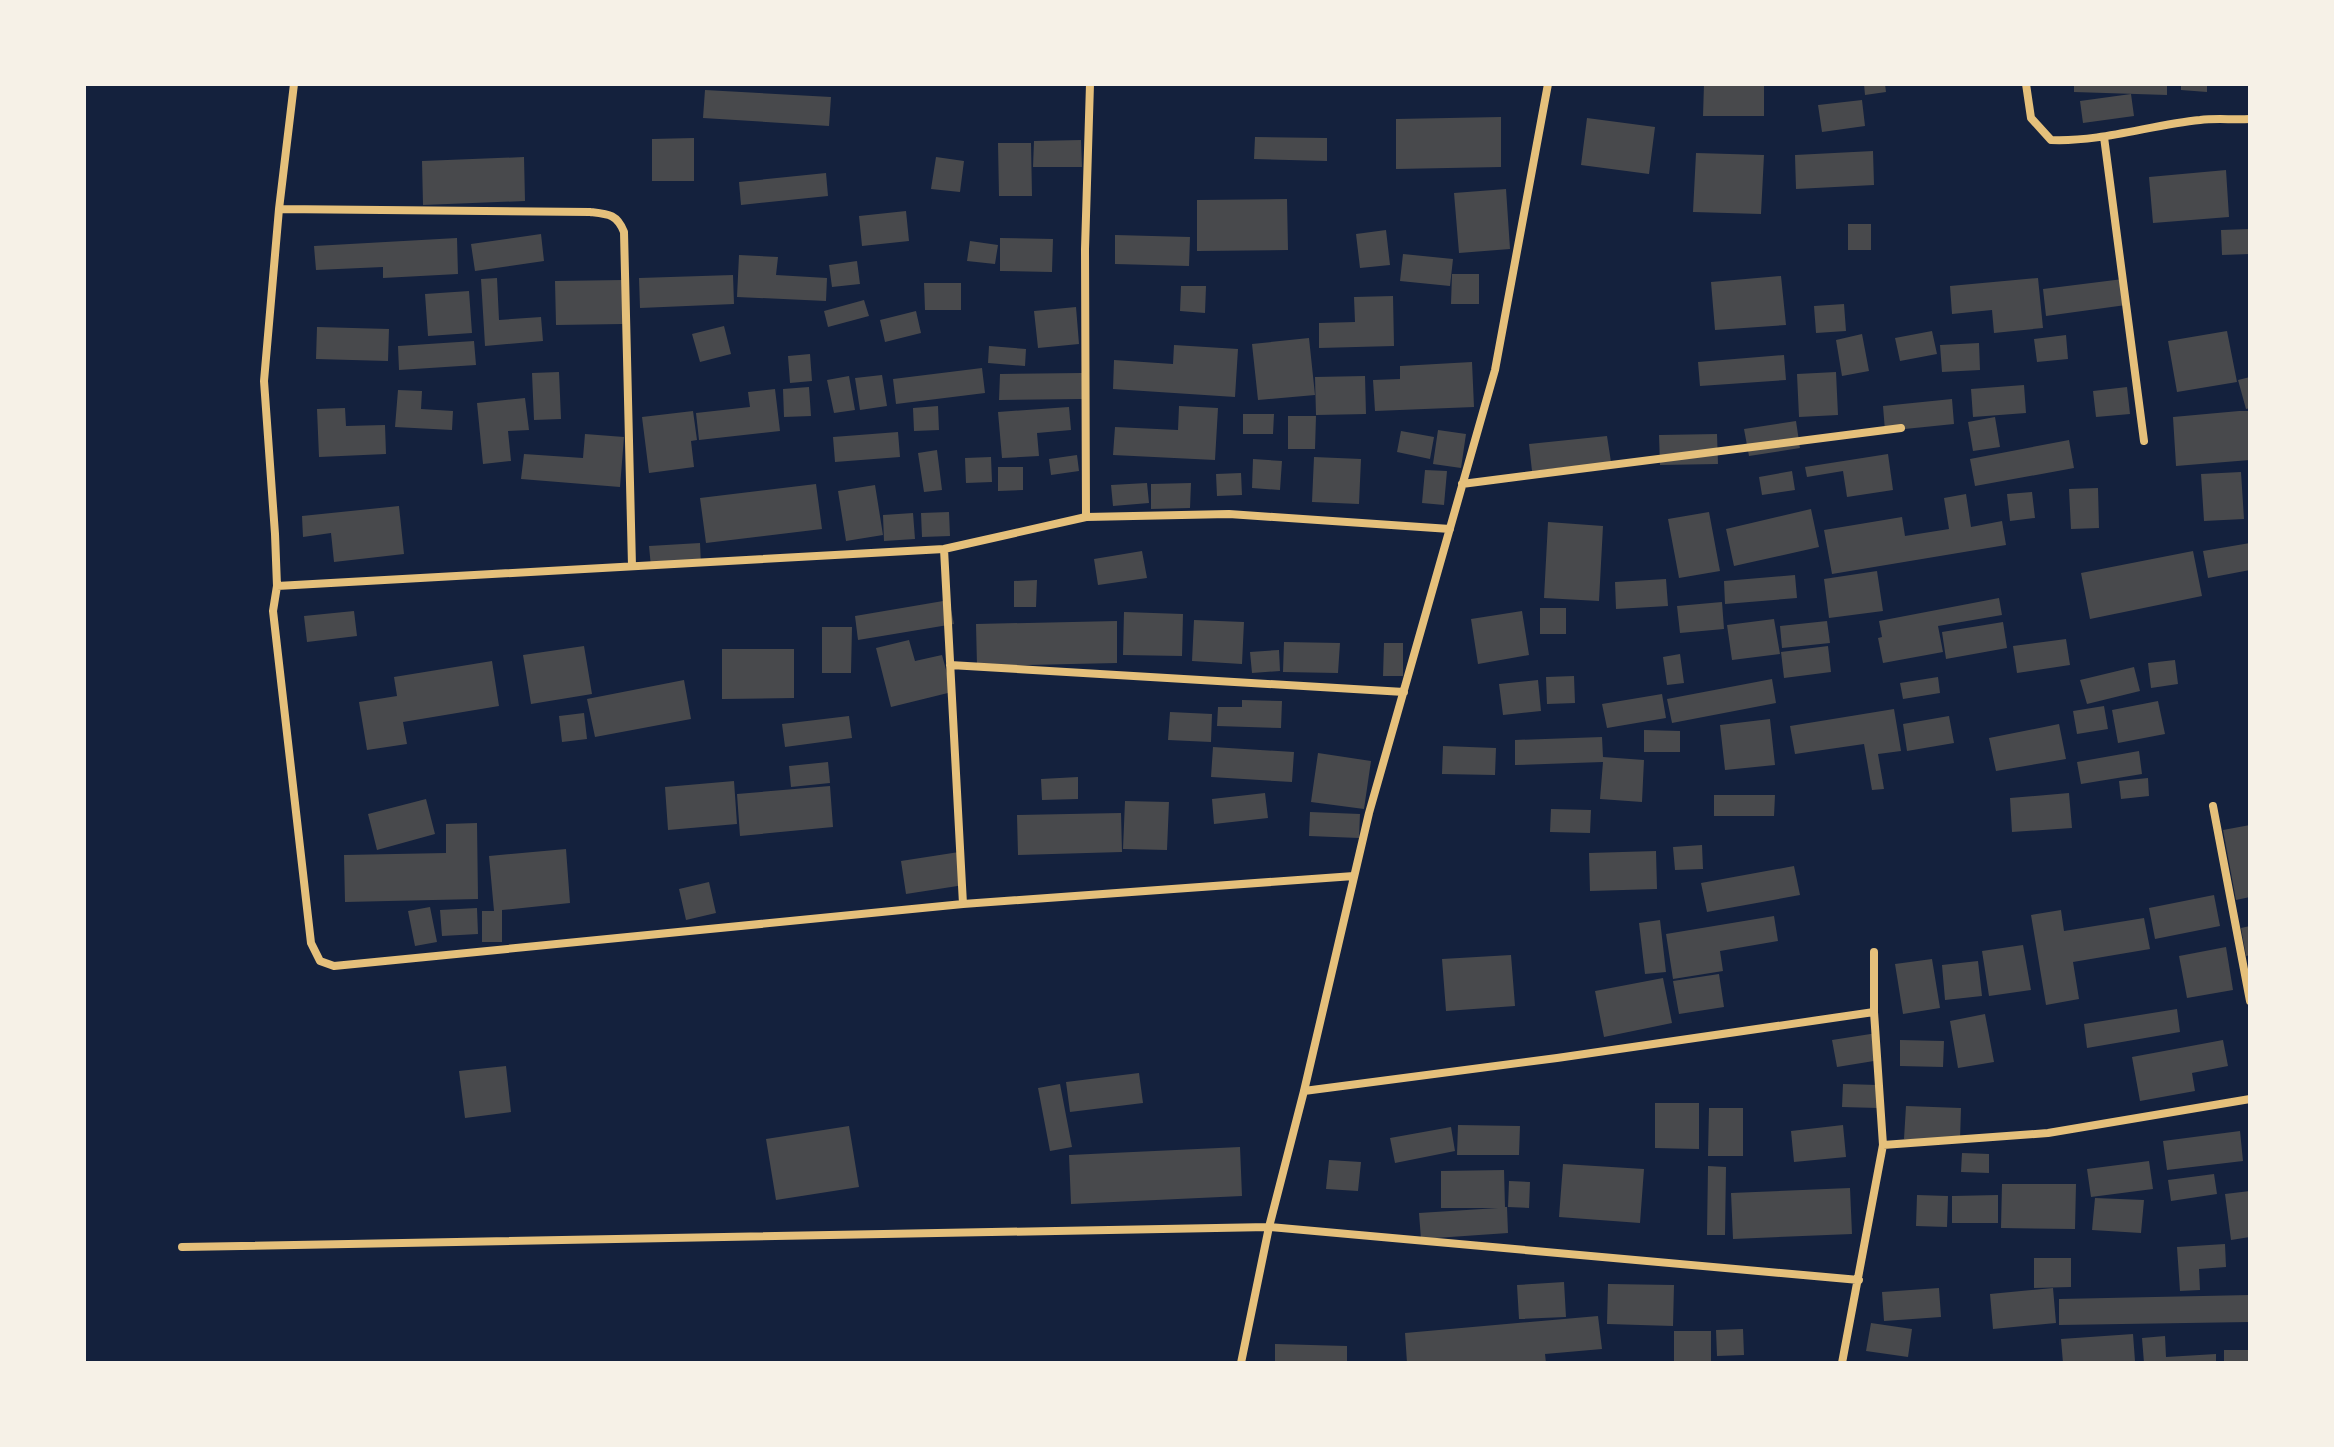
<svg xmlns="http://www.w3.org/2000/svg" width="2334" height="1447" viewBox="0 0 2334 1447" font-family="'Golos Text',sans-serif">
<rect width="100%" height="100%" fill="#14213d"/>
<path fill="#48494c" d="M1704,84h60v32h-61z
M1864,84h21l1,8 -21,3z
M2074,84h93v11l-93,-3z
M2181,84h26v8l-26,-2z
M705,90l126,7 -2,29 -126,-8z
M2131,94l3,22 -51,7 -3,-22z
M1862,100l3,26 -43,6 -4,-27z
M1501,117v50l-105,2v-50z
M1587,118l68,9 -6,47 -68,-9z
M1255,137l72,1v23l-73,-2z
M694,138v43h-42v-42z
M1081,140l1,27h-49l1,-26z
M998,143h33l1,53h-33z
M1873,151l1,34 -78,4 -1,-34z
M1696,153l68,2 -3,59 -68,-2z
M524,157l1,44 -102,4 -1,-44z
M936,157l28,4 -4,31 -29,-3z
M2226,170l3,47 -76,6 -4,-46z
M826,173l2,23 -87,9 -2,-23z
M1506,189l4,60 -51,4 -5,-60z
M1287,199l1,51 -91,1v-51z
M906,211l3,30 -47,5 -3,-30z
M1848,224h23v26h-23z
M2250,229v25l-28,1 -1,-25z
M1386,230l4,35 -30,3 -4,-34z
M541,234l3,27 -69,10 -4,-27z
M1115,235l75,2 -1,29 -74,-2z
M457,238l1,36 -75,4v-11l-67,3 -2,-24z
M1000,238l53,1 -1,33 -52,-1z
M970,241l28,4 -3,19 -28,-3z
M1403,254l50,5 -3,27 -50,-5z
M739,255l39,2 -2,18 51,3 -1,23 -89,-4z
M857,261l3,23 -28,3 -3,-22z
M1452,274h27v30h-28z
M733,275l1,29 -94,4 -1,-30z
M1781,276l5,49 -71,5 -4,-48z
M497,278l2,42 42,-3 2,24 -58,5 -4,-67z
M2038,278l5,50 -49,5 -2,-23 -40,4 -2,-28z
M2123,279l3,26 -80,11 -3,-27z
M623,280v44l-67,1 -1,-44z
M924,283h37v27h-36z
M1181,286h25l-1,27 -25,-2z
M469,291l3,42 -44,3 -3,-42z
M1393,296l1,50 -75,2v-25l36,-1 -1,-25z
M864,300l5,16 -41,11 -4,-16z
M1844,304l2,27 -30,2 -2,-27z
M1076,307l3,37 -41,4 -4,-37z
M916,311l5,22 -36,9 -5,-22z
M724,326l7,28 -31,8 -8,-28z
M317,327l72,2 -1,32 -72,-2z
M1932,331l5,23 -37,7 -5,-23z
M2227,331l10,51 -60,10 -9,-51z
M1862,334l7,37 -27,5 -6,-36z
M2066,335l2,24 -31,3 -3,-23z
M1309,338l6,57 -57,5 -6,-56z
M474,341l2,24 -77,5 -1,-24z
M1979,343l1,27 -38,2 -2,-27z
M1174,345l64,4 -3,48 -122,-8 1,-29 59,4z
M989,346l37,3 -1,17 -37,-3z
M810,354l2,27 -22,2 -2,-27z
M1784,355l2,25 -86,6 -2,-24z
M1472,362l2,45 -99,4 -2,-31 27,-1v-13z
M982,368l3,25 -89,11 -3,-25z
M559,372l2,47 -27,1 -2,-47z
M1836,372l2,43 -39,2 -2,-43z
M1082,373v26l-83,1 1,-26z
M882,375l5,31 -27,4 -5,-32z
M849,376l6,34 -21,3 -7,-33z
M1365,376l1,38 -50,1 -1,-38z
M2250,377v31l-4,1 -8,-29z
M2024,385l2,28 -53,4 -2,-28z
M809,387l2,29 -27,1 -1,-28z
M2127,387l3,27 -34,3 -3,-26z
M775,389l5,42 -81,9 -3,-27 54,-6 -2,-15z
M398,390l24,1 -1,18 32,2 -1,19 -57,-3z
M525,398l4,32 -21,1 3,30 -28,3 -6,-61z
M1952,399l2,25 -69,7 -2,-25z
M938,406l1,24 -25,1 -1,-23z
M1179,406l39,2 -3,52 -102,-5 2,-28 63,3z
M1069,407l2,23 -34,3 2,23 -37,2 -4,-46z
M345,408l1,18 39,-1 1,29 -67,3 -2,-48z
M693,411l4,29 -6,1 3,26 -45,6 -7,-56z
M2239,411h11v49l-74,6 -3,-49z
M1243,414h31l-1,20h-30z
M1288,416h28l-1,33h-27z
M1995,417l5,30 -27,4 -5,-29z
M1796,421l4,27 -51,8 -5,-27z
M1438,430l28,4 -5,34 -28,-4z
M1401,431l33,6 -4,22 -33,-7z
M898,432l2,25 -65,5 -2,-25z
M585,434l39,3 -4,50 -99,-8 3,-25 59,4z
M1717,434l1,30 -58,1 -1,-30z
M1607,436l4,26 -79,9 -3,-27z
M2069,440l5,28 -99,18 -5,-27z
M937,450l5,40 -18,2 -6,-39z
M1888,454l5,36 -46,7 -4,-26 -36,6 -2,-10z
M1077,455l2,16 -28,4 -2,-16z
M991,457l1,25 -26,1 -1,-25z
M1314,457l47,2 -2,45 -47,-2z
M1253,459l29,2 -2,29 -28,-2z
M998,467h25v23l-25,1z
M1425,470l22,1 -3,34 -22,-2z
M1792,471l3,19 -33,5 -3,-18z
M2241,472l3,47 -40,2 -3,-47z
M1241,473l1,22 -25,1 -1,-22z
M1147,483l2,20 -36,3 -2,-21z
M1191,483l-1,25 -39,1v-25z
M816,484l6,45 -116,14 -6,-45z
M875,485l8,50 -37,6 -8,-50z
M2098,488l1,40 -28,1 -2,-40z
M2032,492l3,26 -25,3 -3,-27z
M1966,494l5,33 31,-6 4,24 -174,29 -8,-44 78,-13 3,19 44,-7 -5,-31z
M399,506l5,48 -70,8 -3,-29 -28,4 -1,-21z
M1811,509l8,38 -85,19 -8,-37z
M949,512l1,24 -28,1 -1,-24z
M1709,512l11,59 -41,7 -11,-59z
M913,513l2,26 -31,2 -1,-26z
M1548,522l55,4 -4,75 -55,-3z
M700,543l1,22 -50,2 -2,-21z
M2250,543v27l-42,8 -5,-27z
M1142,551l5,27 -49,7 -4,-26z
M2193,551l9,45 -112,23 -9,-46z
M1877,571l6,40 -54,7 -5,-39z
M1795,575l2,23 -72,6 -1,-23z
M1666,579l2,27 -52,3 -1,-27z
M1037,580l-1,27h-22v-26z
M1999,598l3,17 -64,11 5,26 -60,11 -5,-25 4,-1 -3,-16z
M949,600l5,24 -96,16 -3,-24z
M1722,602l2,27 -44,4 -3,-27z
M1540,608h26v26h-26z
M354,611l3,25 -50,6 -3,-26z
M1522,611l7,44 -51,9 -7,-45z
M1124,612l59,2 -1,42 -59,-1z
M1774,619l6,35 -48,6 -5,-35z
M1194,620l50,2 -2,42 -50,-3z
M1117,621v42l-140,3 -1,-42z
M1827,621l3,22 -48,5 -2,-22z
M2003,622l4,26 -61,11 -4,-27z
M822,627h30l-1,46h-29z
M2066,639l4,26 -53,8 -4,-27z
M909,640l6,21 27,-6 10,37 -61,15 -15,-59z
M1284,642l56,1 -2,30 -55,-1z
M1384,643h19v33h-20z
M584,646l8,48 -61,10 -8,-49z
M1828,646l3,26 -47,6 -3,-26z
M722,649h72v49l-72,1z
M1279,650l1,21 -28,2 -2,-21z
M1680,654l4,29 -17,2 -4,-28z
M2175,660l3,24 -27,4 -3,-25z
M492,661l7,45 -96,16 4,22 -40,6 -8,-48 38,-6 -3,-19z
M2134,667l6,24 -53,13 -7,-24z
M1574,676l1,27 -28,1 -1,-27z
M1938,677l2,16 -37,6 -3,-16z
M1772,679l4,24 -104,20 -5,-24z
M684,680l7,39 -96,18 -8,-38z
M1538,680l3,31 -38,4 -4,-31z
M1662,694l4,24 -59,10 -5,-24z
M1242,700l40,1 -1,27 -64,-2 1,-19h24z
M2158,701l7,33 -47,9 -6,-33z
M2104,706l4,23 -31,5 -4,-23z
M1894,709l7,42 -23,3 6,35 -12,1 -8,-46 -69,10 -5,-28z
M1170,712l42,2 -1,28 -43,-2z
M584,713l3,26 -25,3 -3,-26z
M849,716l3,22 -67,9 -3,-23z
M1949,716l5,27 -47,8 -4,-27z
M1770,719l5,46 -50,5 -5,-45z
M2059,724l7,35 -70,12 -7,-33z
M1644,730l36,1v21h-36z
M1602,737l1,20 41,3 -2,42 -42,-3 3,-37 -88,3v-25z
M1443,746l53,2 -1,27 -53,-1z
M1213,747l81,5 -2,30 -81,-5z
M2139,751l3,23 -61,10 -4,-22z
M1318,753l53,8 -7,48 -53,-7z
M828,762l2,21 -39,4 -2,-21z
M1078,777v22l-36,1 -1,-21z
M2148,778l1,18 -28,3 -2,-18z
M734,781l3,43 -69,6 -3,-43z
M830,786l3,41 -93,9 -3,-42z
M1265,793l3,25 -54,6 -2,-25z
M2069,793l3,35 -60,4 -2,-34z
M1714,795h61l-1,21h-60z
M426,799l9,35 -58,16 -9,-36z
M1125,801l44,1 -2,48 -44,-1z
M1551,809l40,1 -1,23 -40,-1z
M1310,812l50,2 -1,24 -50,-2z
M1121,813l1,39 -104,3 -1,-40z
M477,823l1,76 -133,3 -1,-47 102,-2v-29z
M2250,825v72l-14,3 -13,-70z
M1702,845l1,24 -28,1 -2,-23z
M566,849l4,54 -68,7v32h-20v-31h12l-5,-55z
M1656,851l1,38 -67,2 -1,-38z
M959,852l5,33 -58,9 -5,-33z
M1794,866l6,29 -93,17 -6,-29z
M709,882l7,31 -30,7 -7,-31z
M2214,895l6,31 -65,13 -6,-31z
M430,907l7,35 -22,4 -7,-35z
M477,908l1,26 -36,2 -2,-26z
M2061,910l3,21 80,-13 6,31 -77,13 6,37 -33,6 -15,-90z
M1774,916l4,25 -58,10 3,20 -50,8 -7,-45z
M1660,920l6,52 -21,2 -6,-51z
M2250,926v29l-4,1 -5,-28z
M2023,945l8,45 -42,6 -7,-45z
M2226,947l7,43 -46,8 -8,-42z
M1511,955l4,51 -69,5 -4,-52z
M1932,959l8,49 -37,6 -8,-50z
M1978,961l4,35 -37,4 -3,-35z
M1719,974l5,33 -45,7 -6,-33z
M1663,978l9,45 -68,14 -9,-46z
M2177,1009l3,23 -93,16 -3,-24z
M1985,1014l9,48 -36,6 -8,-47z
M1877,1033l3,27 -43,7 -5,-27z
M1900,1040l44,1 -1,26 -43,-1z
M2223,1040l5,26 -36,7 3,18 -55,10 -8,-44z
M506,1066l5,46 -46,6 -6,-47z
M1139,1073l4,30 -73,9 -4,-30z
M1060,1084l12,63 -22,4 -12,-63z
M1843,1084l35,1v23l-36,-1z
M1655,1103h44v46l-44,-1z
M1906,1106l55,2 -1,32 -56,-1z
M1709,1108h34v48h-35z
M1458,1125l62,1 -1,29h-62z
M1843,1125l3,32 -52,5 -3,-31z
M849,1126l10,61 -83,13 -10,-61z
M1451,1127l4,24 -60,12 -5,-25z
M2240,1131l3,30 -76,9 -4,-29z
M1240,1147l2,49 -171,8 -2,-49z
M1962,1153l27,1v19l-28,-1z
M1329,1160l32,2 -3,29 -32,-2z
M2149,1161l4,28 -62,8 -4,-28z
M1563,1164l81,5 -4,54 -81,-6z
M1708,1166l18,1 -1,68h-18z
M1504,1170l1,37h2l1,26 -87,6 -2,-26 79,-5h-57v-37z
M2214,1174l3,20 -46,7 -3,-21z
M1509,1181l21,1 -1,26 -21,-1z
M2002,1184h74l-1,45 -74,-1z
M1850,1188l2,46 -119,5 -2,-46z
M2250,1191v46l-19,3 -6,-46z
M1917,1195l31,1 -1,31 -31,-1z
M1998,1195v28h-46v-27z
M2095,1198l49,2 -3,33 -49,-3z
M2225,1244l1,23 -27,2 1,21 -20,1 -3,-44z
M2034,1258h37v29l-37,1z
M1564,1282l2,35 -47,2 -2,-34z
M1608,1284l66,1 -1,41 -66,-2z
M1939,1288l2,29 -57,4 -2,-29z
M2053,1288l3,35 -63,6 -3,-35z
M2250,1295v27l-191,3v-26z
M1598,1316l4,33 -57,5 1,9h-139l-2,-30z
M1871,1323l41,6 -4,28 -42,-6z
M1743,1329l1,26 -27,1 -1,-26z
M1674,1331h37v32h-37z
M2133,1334l2,27 -72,2 -2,-24z
M2165,1336l1,21 50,-3v9h-72l-2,-25z
M1275,1344l72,2v17h-72z
M2224,1350h26v13h-26z"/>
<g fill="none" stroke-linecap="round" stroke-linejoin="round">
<path stroke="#e5c07b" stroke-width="8" d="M294,84l-15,125 -15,172 11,153 2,52 -4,25 38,332 9,18 14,5 629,-62 391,-28
M2026,84l5,34 20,22c51,2 99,-15 149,-20 16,-2 33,0 50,-1
M2104,137l40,304
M279,209l311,3c18,2 27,2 34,20l8,334
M1462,484l439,-56
M1086,517l-1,-268 5,-165
M944,549l19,355
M277,586l667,-37 142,-32 143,-3 221,15
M950,665l454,27
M2213,806l37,195
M1304,1091l253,-33 317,-46
M1883,1145l165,-12 202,-34
M182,1247l1087,-20 590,53
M1241,1363l28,-136 35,-136 65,-278 126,-443 53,-286
M1842,1363l41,-218 -9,-133v-60"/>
</g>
<rect width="2334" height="1447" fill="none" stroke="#f6f1e7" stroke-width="172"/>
</svg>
